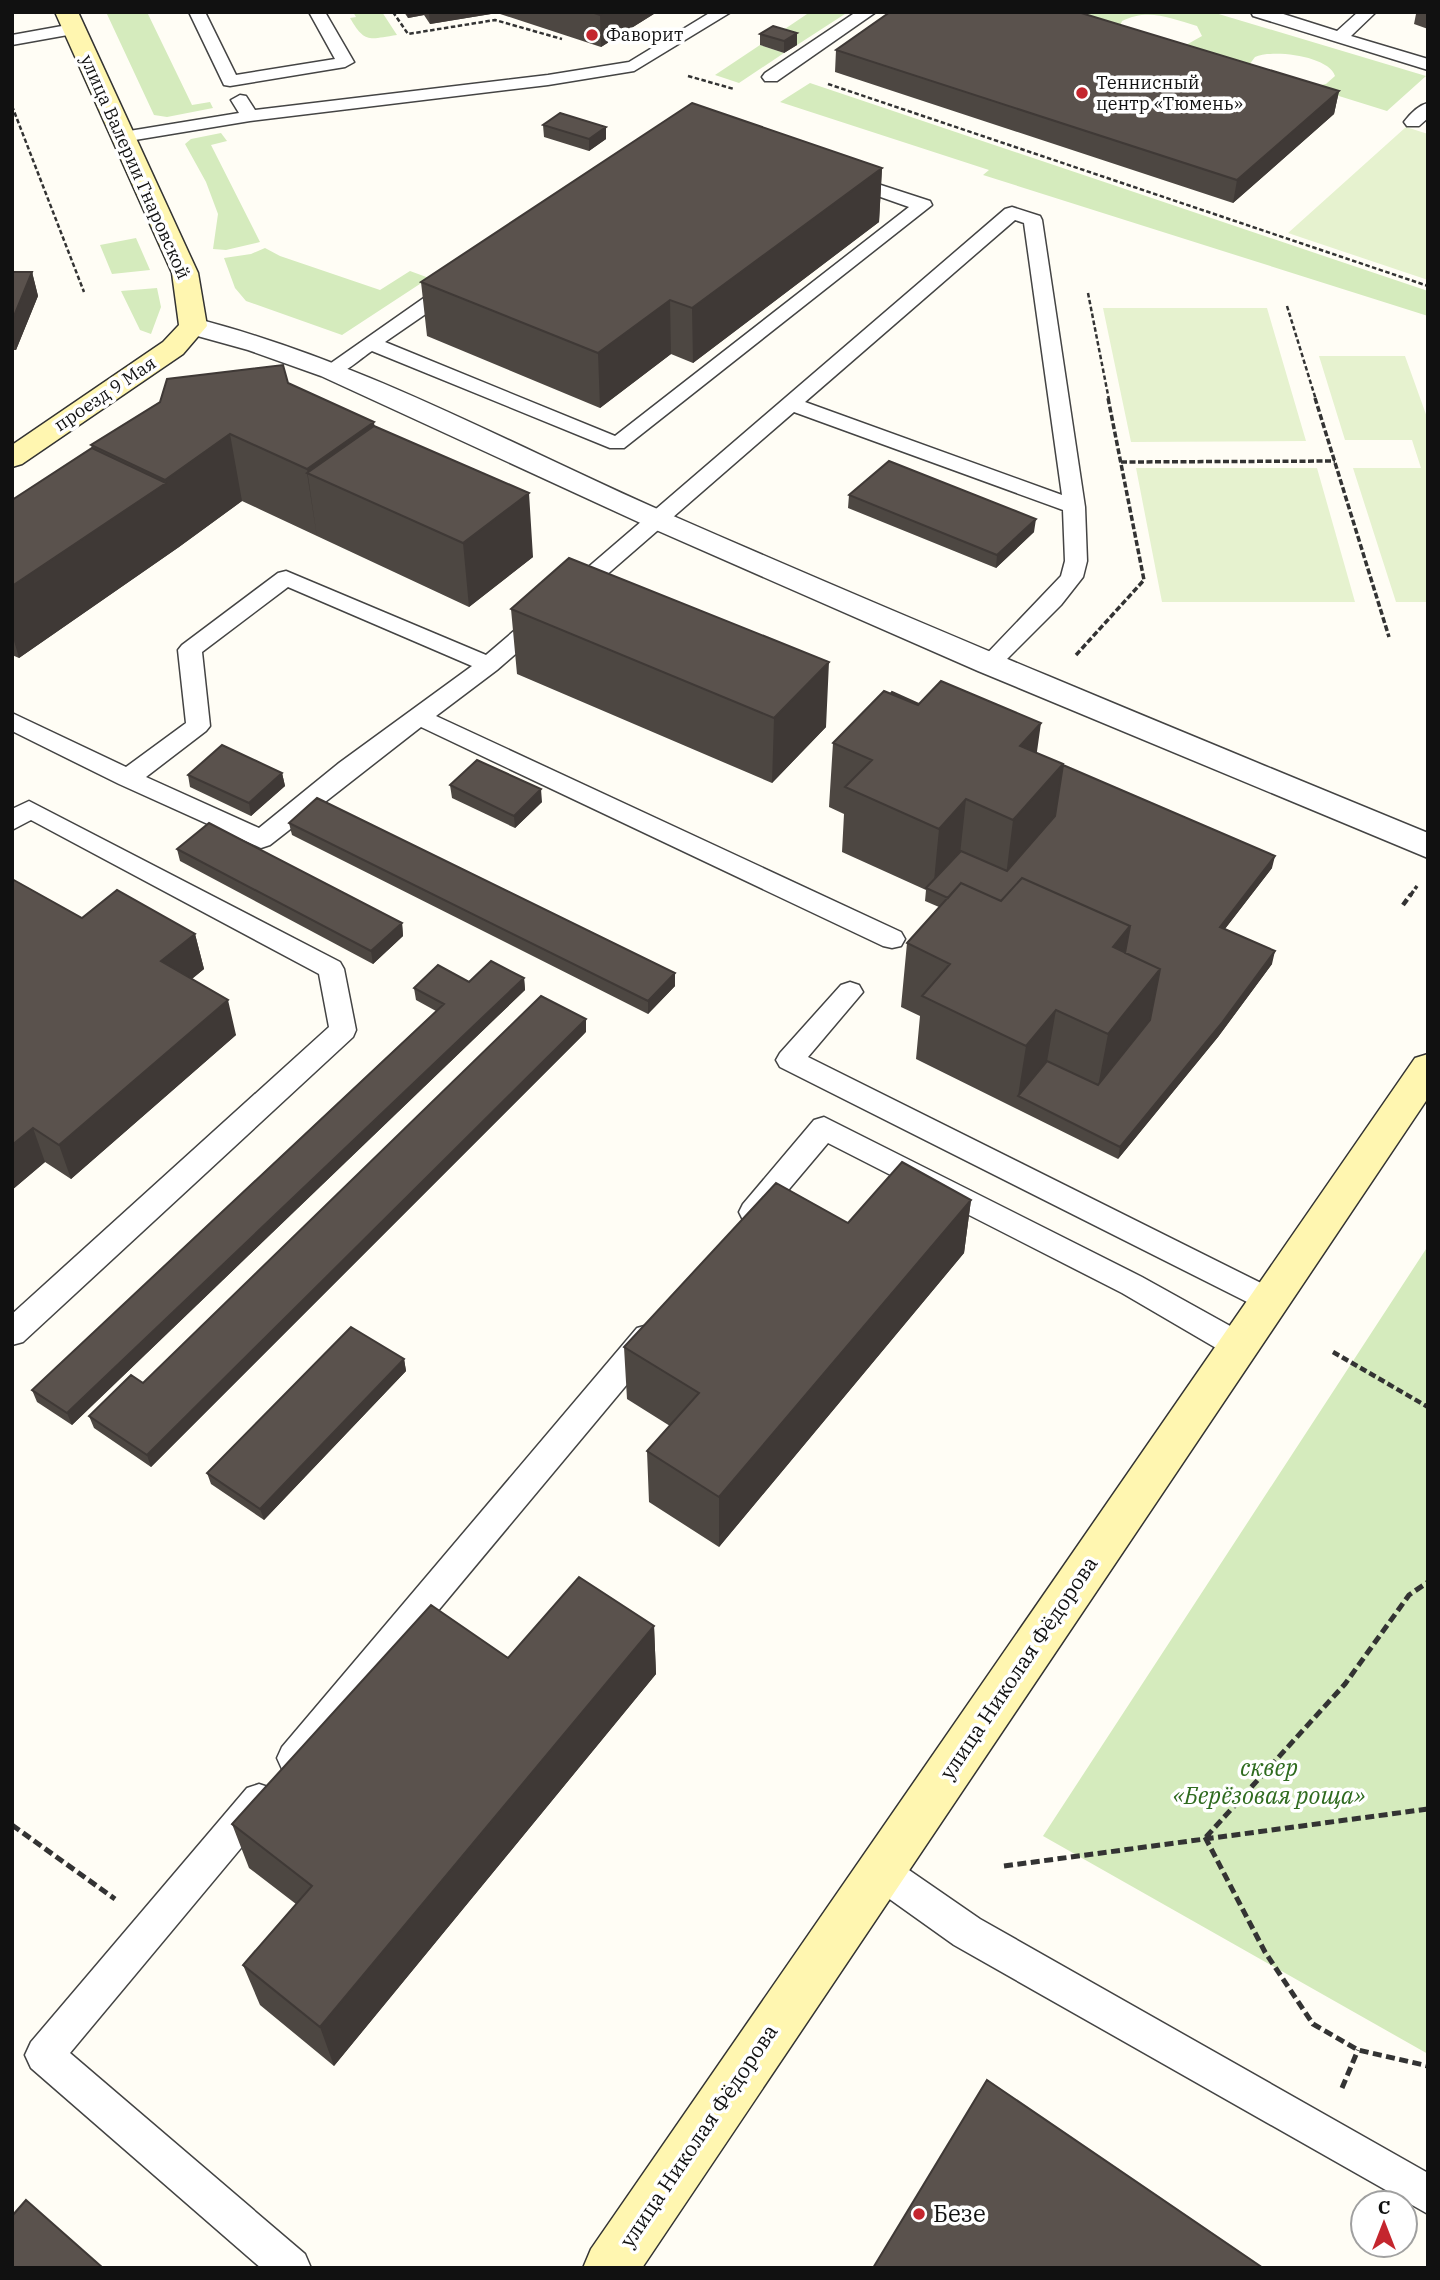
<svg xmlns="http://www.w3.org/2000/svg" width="1440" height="2280" viewBox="0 0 1440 2280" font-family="'IBM Plex Serif',serif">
<rect width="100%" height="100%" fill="#fffdf5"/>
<path fill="#d5ebbd" d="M106,12h41l45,93 18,-3 3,6 -46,9 -13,-2z
M353,12h29l15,23c-28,4 -32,9 -47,-17l6,-1z
M810,12h38l-51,33 -24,-8z
M1066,12h146l214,64 -39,35 -77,-24 16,-3 9,-8c-6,-20 -62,-27 -80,-19l-6,8 -63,-20 16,-9 -5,-10c-27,-8 -49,-18 -75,-5l-2,5z
M760,45l24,8 -45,30 -24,-8z
M810,83l618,208v25l-445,-141 6,-5 -209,-68z
M221,133l6,8 -16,4 49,97 -34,8 -13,-1 5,-35 -12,-32 -21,-38 6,-5z
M136,238l14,32 -38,4 -12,-29z
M265,248l15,8 100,34 30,-19 19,7 -87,57 -96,-34 -11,-13 -11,-30 27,-4z
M157,288l4,19 -10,27 -11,-4 -19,-39z
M1428,1246v808l-385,-218z"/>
<path fill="#e6f2cf" d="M1406,127l22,7v146l-140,-47z
M1103,308h164l39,133 -175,1z
M1319,356h86l23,64v182h-32l-43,-134h68l-9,-28h-67z
M1136,468h181l38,134h-193z"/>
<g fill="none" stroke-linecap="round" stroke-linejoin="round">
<defs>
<path id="lane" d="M189,12h16l31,63 99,-16 -26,-47h16l29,50 -9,5 -115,19 -6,-1z
M711,12h20l-97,59 -86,14 -298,36 -127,21 -9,-5 9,-5 116,-19 -8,-13 9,-5 6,1 9,14 293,-35 81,-13z
M856,12h20l-99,69h-12l-3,-4 3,-4z
M1251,12h26l60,19 21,-19h18l-25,24 77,23v11l-175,-54z
M73,24l6,1 2,4 -2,4 -67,12v-10z
M1428,103v15l-9,8h-12l-3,-4c6,-8 15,-17 24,-19z
M847,174l83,27 2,4 -308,243h-14l-238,-97c-14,9 -31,28 -48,23l-3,-4 127,-89 7,-2 10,6 -3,4 -77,53 230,94 294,-229 -68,-24 -3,-4z
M1012,207l28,9 2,4 43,287 2,54 -4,16 -22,28 -64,64 -8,2 -8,-2 -4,-5 84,-88 4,-15 -2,-51 -269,-98 -297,258 -61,46 465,216 4,7 -4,7 -9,2 -9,-2 -462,-219 -151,118 -9,3 -142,-64 -107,-53v-18l114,54 60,-44 -8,-73 4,-5 96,-72 8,-2 200,84 519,-446zM1015,220l9,3 38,272 -257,-93zM288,587l184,79 -133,97 -80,65 -113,-51 60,-46 4,-5 -8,-74z
M29,801l311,161 4,7 12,61 -3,7 -330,305 -11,3v-31l317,-287 -10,-53 -288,-154 -19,10v-21z
M850,982l9,3 4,7 -55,65 471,235 5,8 -5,8 -10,4 -10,-4 -479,-241 -4,-7 4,-7 61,-68z
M824,1117l318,160 108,60 4,9 -4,9 -11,3 -11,-3 -106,-62 -294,-150 -65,77 -10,3 -10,-3 -4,-8 4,-8 71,-84z
M648,1325l11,3 4,9 -4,9 -353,423 -12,5 -12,-5 -5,-11 5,-11 355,-419z
M259,1784l12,4 5,12 -5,12 -201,241 235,201 6,14h-50l-230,-200 -6,-13 6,-13 216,-254z
M880,1854l13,5 87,60 448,254v41l-474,-269 -87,-62 -5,-12 5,-12z"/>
<path id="street" d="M193,318c168,42 320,128 478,197 251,110 504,214 757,318v25l-450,-187 -331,-145 -326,-150 -73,-26 -65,-18 -4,-6 4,-6z"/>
<path id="secondary" d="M55,12h23l120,261 9,53 -24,28 -161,110 -10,3v-22l151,-103 16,-17 -7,-52z
M1428,1054v44l-786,1170h-59l8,-19 824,-1191z"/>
</defs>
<use href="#lane" stroke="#444" stroke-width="3"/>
<use href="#street" stroke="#444" stroke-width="3"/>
<use href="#secondary" stroke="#333" stroke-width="3"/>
<path stroke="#333" stroke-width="2.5" stroke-dasharray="4.5 2.5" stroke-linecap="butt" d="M393,12l15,22 87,-14 67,19
M688,76l46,13
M828,84l600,202
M12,106l72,186
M1088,293l21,107
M1287,306l29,94"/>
<path stroke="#333" stroke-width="3.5" stroke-dasharray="6 2.5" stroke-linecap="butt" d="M1315,398l74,239
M1121,462l214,-1
M1076,655l68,-75 -36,-182
M1410,896l7,-10"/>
<path stroke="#333" stroke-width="4.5" stroke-dasharray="7 3.5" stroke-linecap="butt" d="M1403,905l8,-11
M1333,1352l95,55"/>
<path stroke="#333" stroke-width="5" stroke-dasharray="9 4.5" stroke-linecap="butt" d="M12,1825l103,74
M1205,1837l60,115 48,72 45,26 70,16
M1206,1837l139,-153 64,-89 19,-13
M1004,1866l424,-57
M1342,2088l16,-38"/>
<use href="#lane" fill="#fff" fill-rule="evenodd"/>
<use href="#street" fill="#fff" fill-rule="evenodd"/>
<use href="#secondary" fill="#fff6b0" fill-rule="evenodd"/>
</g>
<path fill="#4d4742" d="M404,12h253l-56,35 -104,-34 -67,11 -6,-9 -16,3z
M1411,12h17v17l-14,-5 2,-10z
M760,34l37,11 -13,8 -24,-8z
M836,50l503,41 -5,23 -101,89 -398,-131z
M543,125l63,2v12l-17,12 -45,-14z
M882,168l-3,54 -186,141 -22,-9 -71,54 -173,-72 -6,-54z
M12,272h20l6,24 -22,54h-4z
M288,383l86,39v4l159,131 -64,50 -227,-106 -63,46 -160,111 -7,-3v-155l80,-52 -1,-3z
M849,495l185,37 -38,36 -148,-60z
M511,609l315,118 -54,56 -255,-109z
M833,743l204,10 235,115 -47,61 47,35 -54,73 -100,122 -202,-100 4,-43 -19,-9 6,-64 32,-36 -14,-6 1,-11 -84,-38 2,-38 -15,-7z
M282,773l3,13 -34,30 -61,-29 -2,-12z
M450,785l92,17 -27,26 -63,-30z
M289,823l386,150v13l-27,28 -356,-179z
M177,849l225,74 1,13 -30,28 -193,-103z
M82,918l113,16 9,35 -12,10 44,56 -165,144 -26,-17 -33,28z
M524,978l1,12 -453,435 -35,-23 -5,-12 404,-379 -20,-11 -2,-12 55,-6z
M586,1032l-435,435 -57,-39 -5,-12 54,-33z
M971,1200l-7,53 -245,294 -70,-45 -2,-51 23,-25 -43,-27 -3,-52z
M404,1359l2,12 -142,149 -53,-36 -4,-11z
M654,1626l2,48 -322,392 -74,-61 -17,-40 53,-61 -47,-36 -17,-44 276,-166z"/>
<path fill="#3f3936" d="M407,12h17v3l-16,3z
M429,12h68v1l-67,11z
M604,12h53l-56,35 -1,-32z
M797,33v12l-13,8v-12z
M1339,91l-5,23 -101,89 4,-23z
M606,127v12l-17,12v-12z
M882,168l-3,54 -186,141 -1,-55z
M32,272l6,24 -22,54 -4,-15v-14z
M670,300l1,54 -71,54 -2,-55z
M374,422l8,67 -75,-16 10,64 -10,-68z
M230,434l12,67 -63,46 -160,111 -7,-24v-48l154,-103 -1,-3z
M529,493l4,64 -64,50 -6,-64z
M1036,519l-2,13 -38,36 1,-13z
M829,662l-3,65 -54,56 2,-65z
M1041,723l-9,64 -12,-41z
M1063,764l-9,64 -49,56 8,-64z
M282,773l3,13 -34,30 -2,-13z
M541,789l1,13 -27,26 -1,-12z
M966,799l-7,65 -26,27 6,-62z
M1275,856l-3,12 -55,71 3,-12z
M402,923l1,13 -30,28 -2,-13z
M1130,926l-12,64 -5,-43z
M195,934l9,35 -34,27 -9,-35z
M1275,951l-3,13 -54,73 -100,122 2,-12z
M1160,969l-13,63 -51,65 12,-63z
M675,973v13l-27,28v-13z
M524,978l1,12 -453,435 -5,-12z
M228,1000l8,35 -165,144 -12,-34z
M1056,1010l-11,63 -27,23 8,-50z
M586,1019v13l-435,435 -4,-12z
M33,1128l12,34 -33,28v-45z
M971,1200l-7,53 -245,294v-50z
M404,1359l2,12 -142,149 -4,-11z
M654,1626l2,48 -322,392 -14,-39z"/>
<path fill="#5a524d" stroke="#3f3936" stroke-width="2" d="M591,12h13l-4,3z
M890,12h188l261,79 -102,89 -401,-130z
M773,26l24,7 -13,8 -24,-7z
M692,103l190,65 -190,140 -22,-8 -72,53 -177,-71z
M560,113l46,14 -17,12 -46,-14z
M12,272h20l-20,49z
M283,365l5,18 86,39 -67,47 -77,-35 -65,46 -74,-35 69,-43 7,-23z
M374,426l155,67 -66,50 -156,-70z
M92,448l74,35 -154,103v-86z
M889,461l147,58 -39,36 -148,-60z
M569,558l260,104 -55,56 -263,-109z
M941,681l100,42 -21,23 43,18 -50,56 -47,-21 -27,30 -94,-42 27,-27 -39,-17 51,-52 34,14z
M892,692l27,12 -1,1 -27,-11z
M222,745l60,28 -33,30 -61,-28z
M477,760l64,29 -27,27 -64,-31z
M1063,765l212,91 -55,71 55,24 -54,73 -101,123 -102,-51 29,-35 51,24 52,-65 10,-51 -35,-16 5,-27 -108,-48 -21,23 -40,-18 -13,15 -22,-10 35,-37 46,20 48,-55z
M317,798l358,175 -27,28 -359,-178z
M209,823l193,100 -31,28 -194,-102z
M1022,878l108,48 -17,21 47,22 -52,65 -52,-24 -30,36 -104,-50 28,-32 -43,-21 54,-60 40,18z
M12,879l70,39 35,-28 78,44 -34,27 67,39 -169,145 -26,-17 -21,17z
M491,961l33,17 -457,435 -35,-23 412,-386 -30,-16 24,-23 31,17z
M541,996l45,23 -439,436 -58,-39 42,-41 12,8z
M902,1162l69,38 -252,297 -72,-46 52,-58 -75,-46 152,-164 72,40z
M351,1327l53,32 -144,150 -53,-36z
M579,1577l75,49 -334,401 -77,-62 69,-79 -80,-62 199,-219 77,53z
M987,2080l276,188h-390z
M26,2200l77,68h-91v-52z"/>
<g fill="#c4262e" stroke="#fff" stroke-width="2.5">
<circle cx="592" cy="35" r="7"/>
<circle cx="1082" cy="93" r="7"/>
<circle cx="919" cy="2214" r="7"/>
</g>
<g text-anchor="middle" stroke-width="7" stroke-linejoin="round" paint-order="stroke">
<g font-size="18" fill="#111" stroke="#fff" text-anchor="start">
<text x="606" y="41">Фаворит</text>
<text x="1096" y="89">Теннисный<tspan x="1096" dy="21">центр «Тюмень»</tspan></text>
</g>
<g font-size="18" fill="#111" stroke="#fff">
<text transform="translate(135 167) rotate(66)" y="6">улица Валерии Гнаровской</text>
<text transform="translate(105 394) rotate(-34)" y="6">проезд 9 Мая</text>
</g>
<g font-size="21" fill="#111" stroke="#fff">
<text transform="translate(1019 1668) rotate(-56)" y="7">улица Николая Фёдорова</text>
<text transform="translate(699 2136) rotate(-56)" y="7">улица Николая Фёдорова</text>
</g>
<g font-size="24" font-style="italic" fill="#2f6b1f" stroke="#fff">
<text x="1269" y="1776">сквер<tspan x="1269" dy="28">«Берёзовая роща»</tspan></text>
</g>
<g font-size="24" fill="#111" stroke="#fff" text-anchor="start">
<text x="933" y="2222">Безе</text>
</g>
</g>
<rect width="1440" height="2280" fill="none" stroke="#111111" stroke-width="28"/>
<g transform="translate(1384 2224)"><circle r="33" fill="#ffffff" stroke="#a0a0a0" stroke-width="2"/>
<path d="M0-5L12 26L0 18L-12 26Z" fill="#c4262e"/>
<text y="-10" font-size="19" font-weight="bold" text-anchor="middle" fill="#111111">С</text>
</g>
</svg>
